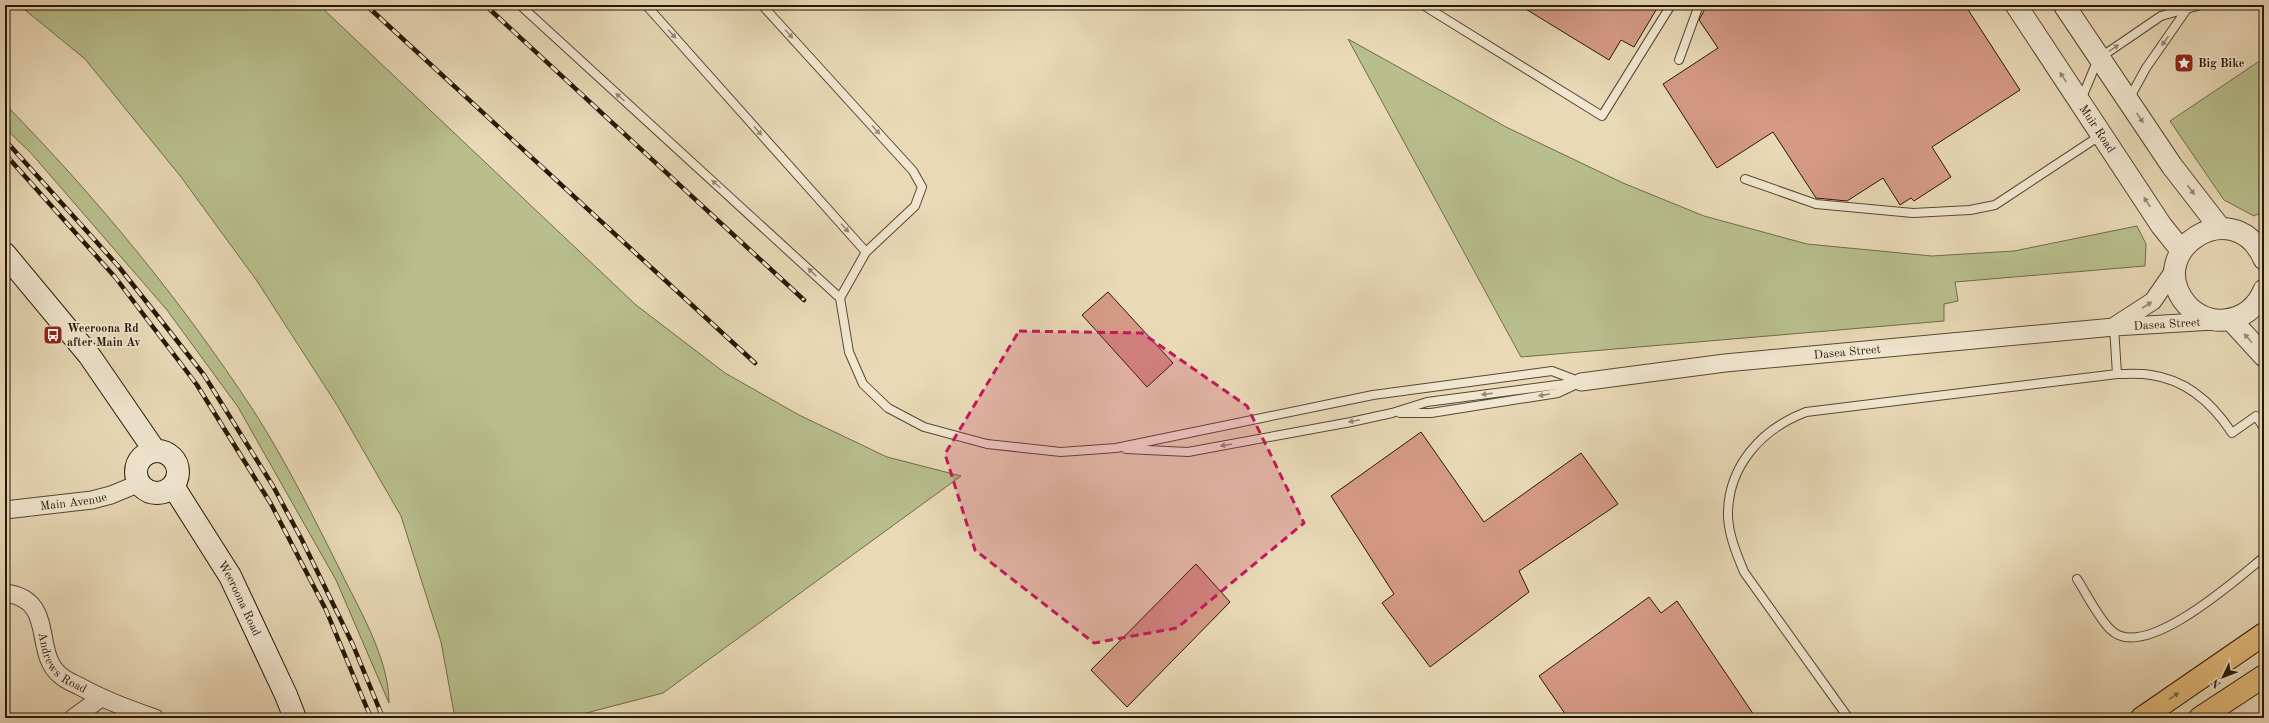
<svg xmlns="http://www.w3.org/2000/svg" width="2269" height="723" viewBox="0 0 2269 723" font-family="'Old Standard TT',serif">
<rect width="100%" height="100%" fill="#e9d9b7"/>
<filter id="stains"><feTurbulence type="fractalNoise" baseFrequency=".005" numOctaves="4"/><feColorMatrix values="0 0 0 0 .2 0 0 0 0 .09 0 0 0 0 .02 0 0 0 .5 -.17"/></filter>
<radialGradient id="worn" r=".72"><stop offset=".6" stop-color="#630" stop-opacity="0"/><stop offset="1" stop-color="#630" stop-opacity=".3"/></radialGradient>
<path fill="#b8bf8d" stroke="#6f6c4a" d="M19,5h300l317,300 89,68 74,42 88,42 74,19 -298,217 -96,25h-112l-14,-76 -40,-126 -64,-111 -80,-124 -76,-104 -96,-118z
M1348,39l158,88 117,56 81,33 103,28 125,12 82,-5 123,-25 9,18 -1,22 -190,16 3,19 -14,3v17l-423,36z
M2264,58v153l-10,5 -30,-16 -54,-79z
M5,104c92,94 176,196 248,306 33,51 61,108 88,162 19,39 48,87 48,131l-53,-123 -98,-173 -71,-97 -137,-158 -25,-24z"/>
<path fill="#d59a86" stroke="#261806" d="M1519,5h140l-25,42 -13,-7 -12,20z
M1707,5h258l55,85 -88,57 19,30 -37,24 -3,-3 -11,7 -17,-27 -36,23 -31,-3 -43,-66 -56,36 -54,-84 55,-36 -19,-28z
M1108,292l65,71 -26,24 -65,-72z
M1421,432l63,90 97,-69 37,51 -99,67 10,21 -99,75 -48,-64 12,-9 -63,-98z
M1196,564l34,38 -103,105 -36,-37z
M1649,597l12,16 16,-12 79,117h-188l-29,-42z"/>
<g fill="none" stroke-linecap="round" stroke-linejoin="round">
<defs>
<path id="service" d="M520,5l320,293 9,54 14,32 25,24 36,19 63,17 74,8 55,-4 257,-53 179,-24 29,11
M646,5l220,247 -26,46
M762,5l151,166 9,16 -7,19 -49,46
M1423,5l179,111 69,-111
M1679,60l20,-55
M2129,99l17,-31 41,-59
M2081,100l17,-41 63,-43 40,-11
M1745,179l71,25 97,9 57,-3 25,-5 106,-70
M2114,327l3,47c11,0 23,-1 34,1 36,5 62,29 81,58l24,-17 8,12
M1400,413h31l127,-20 15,-7
M1126,449l62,3 163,-30 41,-9 35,-11 153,-20
M2077,579c9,14 22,40 34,51 33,33 127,-52 153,-73
M1847,716l-103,-144c-7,-17 -15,-36 -16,-55 -1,-50 33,-88 78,-105l311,-38"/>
<g id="minor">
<path d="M2116,325l37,-24 22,-32"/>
<path id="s1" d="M1581,382l144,-19 389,-36 100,-6"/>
<path id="s2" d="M5,510l87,-10 19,-5 29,-12"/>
<path id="s3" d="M5,593c52,6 27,59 55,82 5,5 13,8 19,11 25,14 49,23 76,32"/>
<path d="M73,718l28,-20"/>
</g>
<g id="tertiary">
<path id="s4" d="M2016,5l145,220 20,25"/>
<path d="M2064,5l108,161 48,62"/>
<path d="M2264,259c-30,-68 -123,-8 -77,46 9,10 24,17 38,15 18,-2 32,-13 39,-30"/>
<path d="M2231,320l33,36"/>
</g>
<g id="secondary">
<path d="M5,254l84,101 66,96"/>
<circle cx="157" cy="472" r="21"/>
<path id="s5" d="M173,486l57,90 56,119 9,23"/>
</g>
<path id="trunk" d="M2142,718l122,-84
M2200,718l64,-42"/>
</defs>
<use href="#service" stroke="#574832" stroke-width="10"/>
<use href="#minor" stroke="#574832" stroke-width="19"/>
<use href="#tertiary" stroke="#574832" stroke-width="23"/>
<use href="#secondary" stroke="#261806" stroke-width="24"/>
<use href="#trunk" stroke="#261806" stroke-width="24"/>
<use href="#service" stroke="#f1e6d0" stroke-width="8"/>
<use href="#minor" stroke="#f1e6d0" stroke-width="17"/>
<use href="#tertiary" stroke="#f1e6d0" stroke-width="21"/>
<use href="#secondary" stroke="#f1e6d0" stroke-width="22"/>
<use href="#trunk" stroke="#e4bc7c" stroke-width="22"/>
<defs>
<path id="rail" d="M366,5l389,358
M485,5l319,295
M5,140l114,127 85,108 69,111 29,54 51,105 30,73
M5,154l110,123 82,108 74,119 55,106 45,108"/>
</defs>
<use href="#rail" stroke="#261806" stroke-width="4.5"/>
<use href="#rail" stroke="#f1e6d0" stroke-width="3" stroke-dasharray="9" stroke-linecap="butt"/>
</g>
<defs><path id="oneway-solid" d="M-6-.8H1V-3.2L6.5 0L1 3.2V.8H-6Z"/></defs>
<g fill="#968975">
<use href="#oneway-solid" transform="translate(672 34) rotate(48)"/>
<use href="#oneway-solid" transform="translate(789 34) rotate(48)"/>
<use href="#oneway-solid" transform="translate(2165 41) rotate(126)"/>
<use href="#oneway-solid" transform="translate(2114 48) rotate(-34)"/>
<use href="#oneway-solid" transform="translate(2063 77) rotate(-123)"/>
<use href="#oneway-solid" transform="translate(620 97) rotate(-138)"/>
<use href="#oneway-solid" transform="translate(2140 118) rotate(56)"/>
<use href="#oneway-solid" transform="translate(876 130) rotate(48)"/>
<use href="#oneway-solid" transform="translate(758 131) rotate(48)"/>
<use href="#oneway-solid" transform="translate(716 184) rotate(-138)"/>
<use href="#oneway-solid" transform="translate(2191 190) rotate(53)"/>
<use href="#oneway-solid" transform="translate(2147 202) rotate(-123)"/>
<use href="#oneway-solid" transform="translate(845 228) rotate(48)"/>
<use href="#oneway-solid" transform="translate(812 272) rotate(-137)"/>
<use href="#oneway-solid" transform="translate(2147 305) rotate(-33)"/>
<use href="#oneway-solid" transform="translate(2248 338) rotate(-132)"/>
<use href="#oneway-solid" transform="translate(1487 394) rotate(173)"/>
<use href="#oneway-solid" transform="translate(1544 395) rotate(171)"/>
<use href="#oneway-solid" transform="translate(1354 421) rotate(168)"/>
<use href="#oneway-solid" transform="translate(1226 445) rotate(170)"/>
</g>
<use fill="#856a41" href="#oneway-solid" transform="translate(2174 696) rotate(-34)"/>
<path fill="#c2185b" fill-opacity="0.2" stroke="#c2185b" stroke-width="3" stroke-dasharray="8 5" stroke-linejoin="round" d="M1019,331l123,2 105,73 57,117 -127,105 -83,15 -119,-93 -30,-96z"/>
<defs>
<symbol id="sight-square" viewBox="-11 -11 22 22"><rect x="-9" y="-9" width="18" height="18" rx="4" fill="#8f2418" stroke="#f1e6d0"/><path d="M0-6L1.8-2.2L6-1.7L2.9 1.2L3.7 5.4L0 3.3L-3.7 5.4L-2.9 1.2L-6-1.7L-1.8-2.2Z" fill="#fff"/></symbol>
<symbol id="bus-square" viewBox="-11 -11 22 22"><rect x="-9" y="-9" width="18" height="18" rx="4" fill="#8f2418" stroke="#f1e6d0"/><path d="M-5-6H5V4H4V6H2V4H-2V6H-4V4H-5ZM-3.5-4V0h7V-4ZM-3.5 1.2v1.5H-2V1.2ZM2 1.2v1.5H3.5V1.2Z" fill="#fff"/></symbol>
</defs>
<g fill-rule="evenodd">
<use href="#sight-square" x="2173" y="52" width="22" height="22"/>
<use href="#bus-square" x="42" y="324" width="22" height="22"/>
</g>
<g text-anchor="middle" stroke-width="4" stroke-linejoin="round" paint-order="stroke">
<g font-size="12" font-weight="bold" fill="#261806" stroke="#f1e6d0" text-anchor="start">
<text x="2198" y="67">Big Bike</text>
<text x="67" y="332">Weeroona Rd<tspan x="67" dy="14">after Main Av</tspan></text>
</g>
<g font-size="12" fill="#261806" stroke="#f1e6d0">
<text dy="4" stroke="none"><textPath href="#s4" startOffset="148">Muir Road</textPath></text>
<text dy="4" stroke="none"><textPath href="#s1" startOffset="589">Dasea Street</textPath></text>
<text dy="4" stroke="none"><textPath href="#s1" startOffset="268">Dasea Street</textPath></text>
<text dy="4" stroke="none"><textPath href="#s2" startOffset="69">Main Avenue</textPath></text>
<text dy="4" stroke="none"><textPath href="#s5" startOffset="131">Weeroona Road</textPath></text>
<text dy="4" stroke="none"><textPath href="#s3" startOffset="98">Andrews Road</textPath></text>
</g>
</g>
<rect width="2269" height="723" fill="none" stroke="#e9d9b7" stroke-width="20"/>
<rect x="6" y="6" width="2257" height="711" fill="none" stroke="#261806" stroke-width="2"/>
<rect x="10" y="10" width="2249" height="703" fill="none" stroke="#261806"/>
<g transform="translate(2223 677) rotate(227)" stroke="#f1e6d0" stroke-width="3" paint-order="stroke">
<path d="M0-3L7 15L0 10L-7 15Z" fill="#261806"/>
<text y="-6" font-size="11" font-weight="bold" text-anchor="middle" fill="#261806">N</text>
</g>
<rect width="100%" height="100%" filter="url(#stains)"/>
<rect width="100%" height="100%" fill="url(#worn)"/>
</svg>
